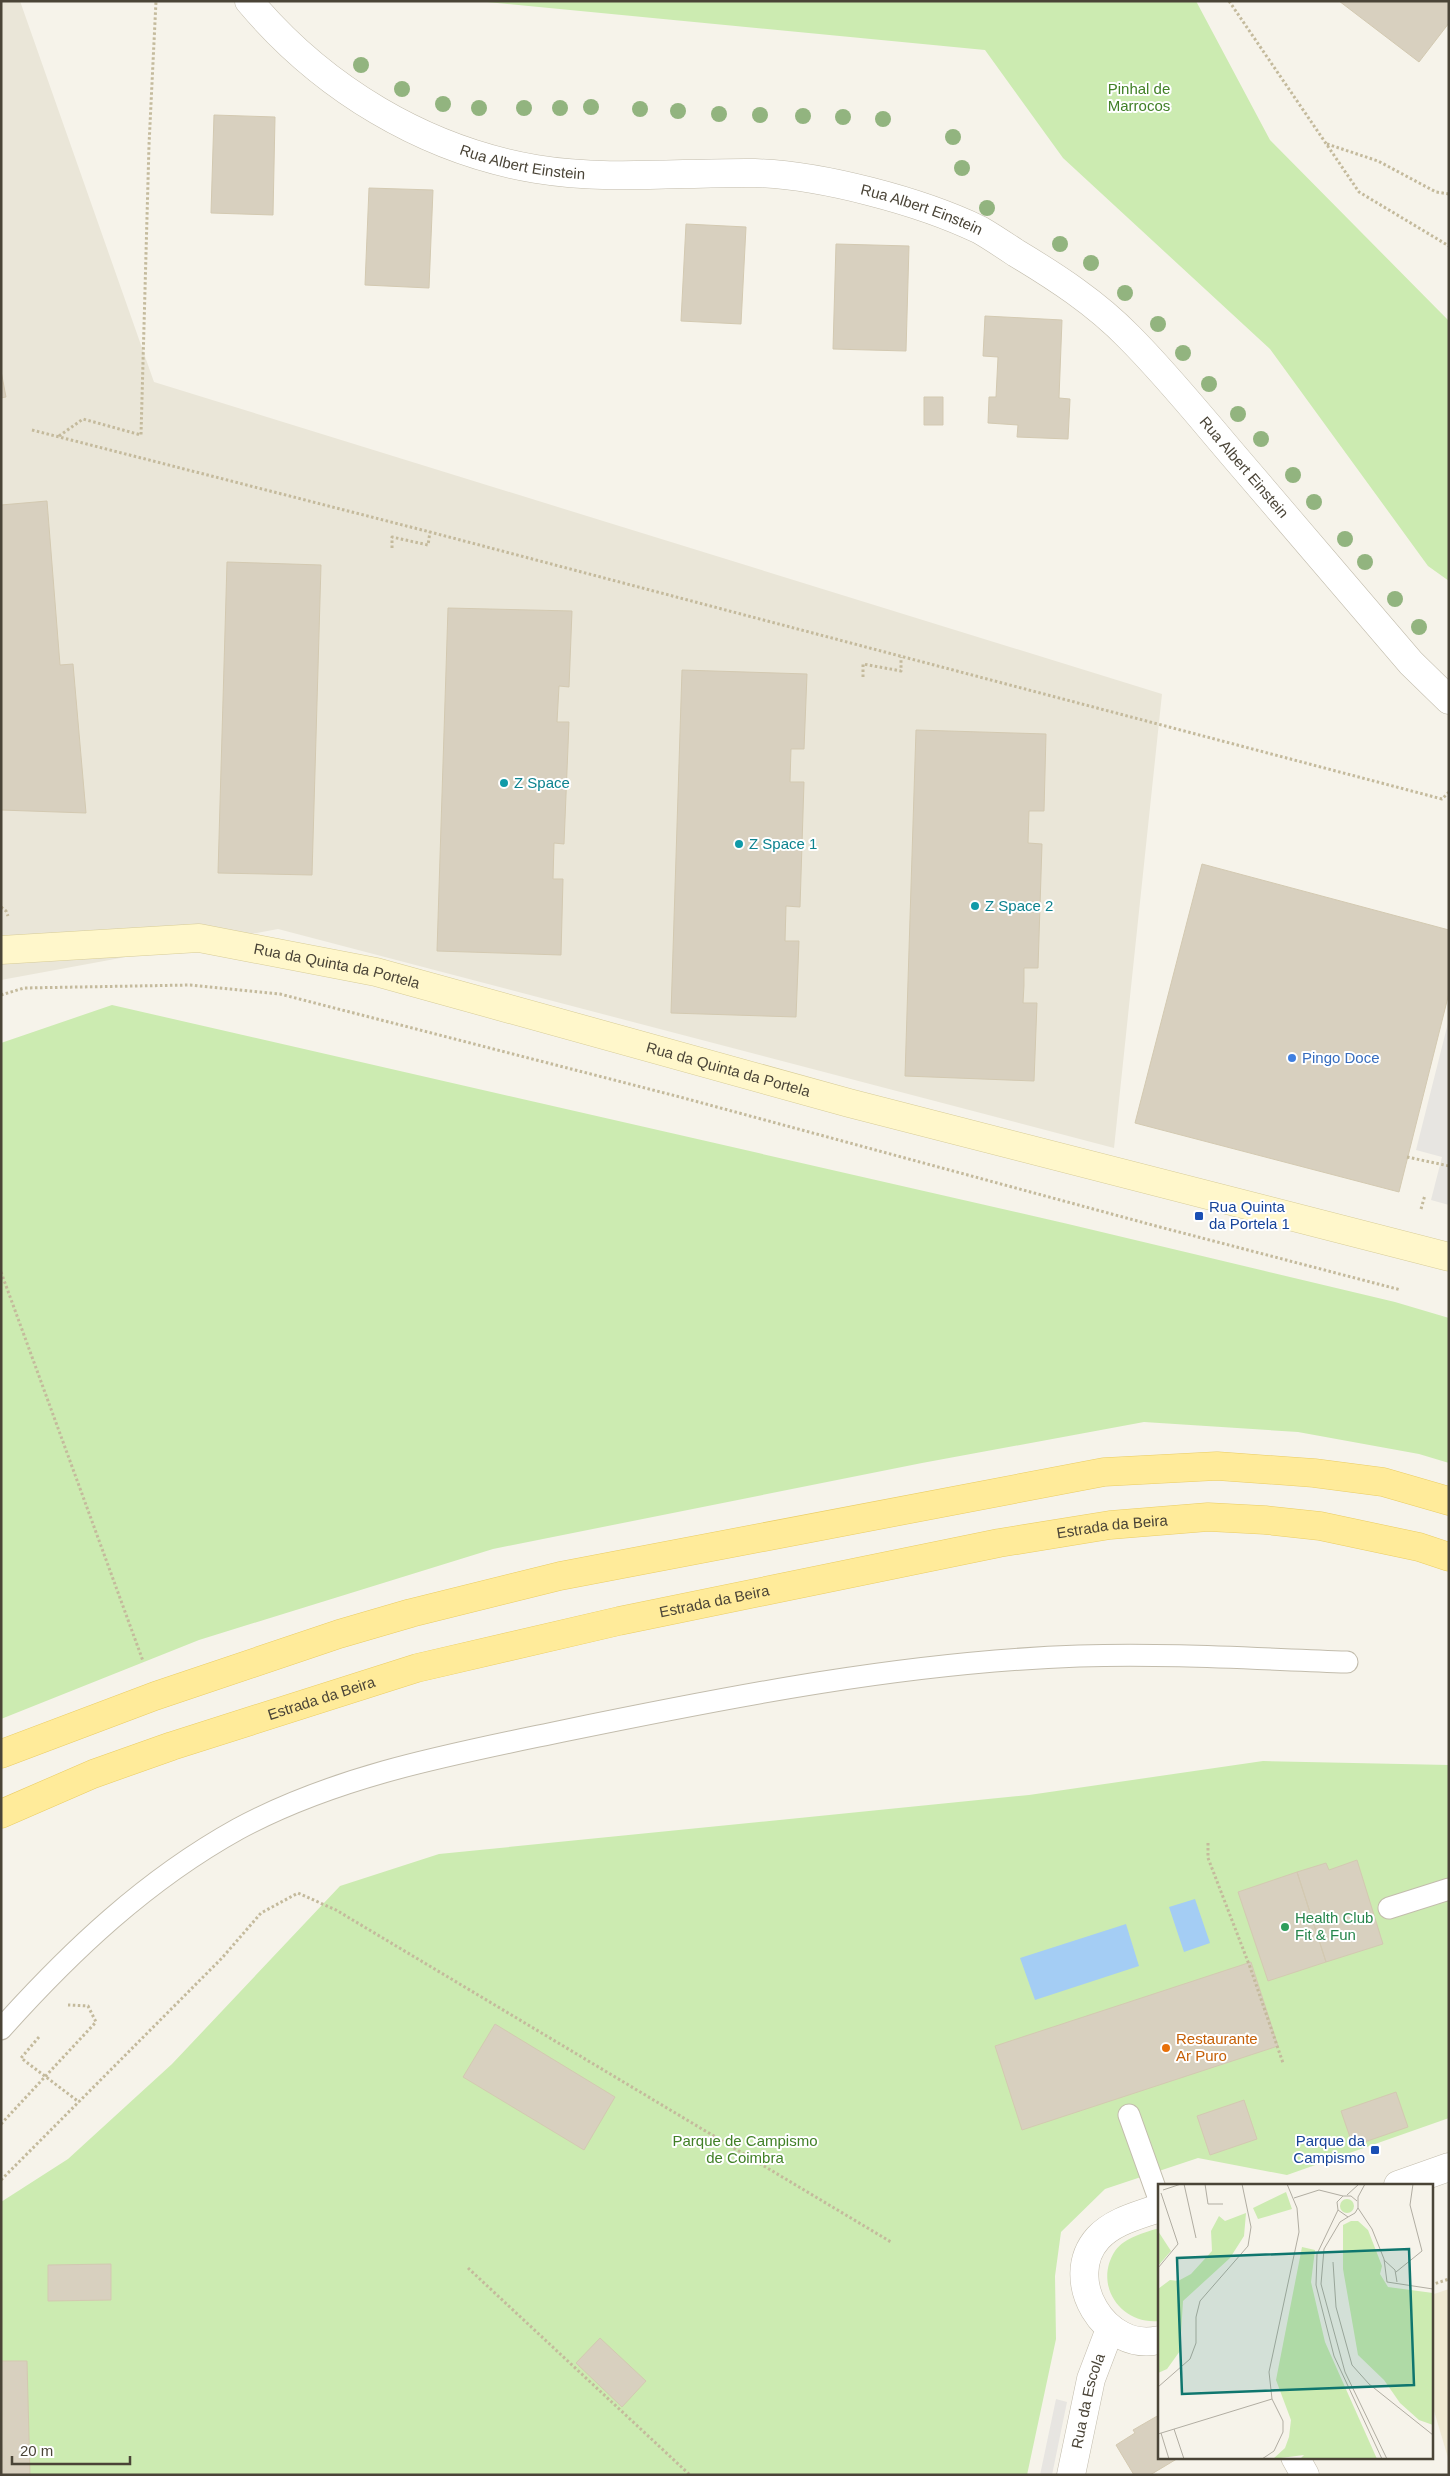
<svg xmlns="http://www.w3.org/2000/svg" width="1450" height="2476" viewBox="0 0 1450 2476" font-family="Arial,sans-serif">
<rect width="100%" height="100%" fill="#f6f3ea"/>
<path fill="#eae6d8" d="M1,1h19l134,381 1008,312 -48,454 -836,-219 -277,51z"/>
<path fill="#efead3" d="M1449,2289v172l-18,-60v-106z"/>
<path fill="#ccebb1" d="M477,1h719l74,139 179,181v260l-21,-15 -158,-217 -207,-191 -78,-108z
M112,1005l956,219 327,78 54,16v145l-30,-9 -121,-22 -154,-10 -222,41 -429,86 -294,91 -198,79v-676z
M1263,1761l186,4v353l-162,57 -89,-17 -93,31 -44,43 -6,44 1,63 -29,136h-1026v-273l67,-43 104,-95 168,-178 99,-32 590,-59z
M1159,2228v93c-38,4 -66,-36 -44,-70 10,-14 29,-18 44,-23z"/>
<path fill="#e7e5e1" d="M1449,1019v186l-18,-5 11,-43 -26,-7z
M1056,2399l11,3 -15,73h-12z"/>
<path fill="#a4cdf4" d="M1195,1899l15,44 -26,9 -15,-45z
M1126,1924l13,42 -104,34 -15,-42z"/>
<path fill="#d8d0bf" stroke="#d3c9b1" d="M1339,1h110v22l-30,39z
M214,115l61,2 -2,98 -62,-2z
M369,188l64,2 -4,98 -64,-3z
M686,224l60,3 -5,97 -60,-3z
M836,244l73,2 -3,105 -73,-2z
M985,316l77,4 -3,78 11,1 -2,40 -51,-2 1,-12 -30,-2 1,-26h7l2,-40 -15,-1z
M1,371l5,26 -5,1z
M924,397h19v28h-19z
M47,501l13,164 13,-1 13,149 -85,-3v-305z
M227,562l94,3 -9,310 -94,-2z
M448,608l124,3 -3,76 -10,-1 -2,36h12l-5,122 -10,-1 -1,36h10l-2,76 -124,-4z
M682,670l125,4 -3,75h-13l-1,33h14l-4,125 -14,-1 -1,35h14l-3,76 -125,-4z
M916,730l130,4 -2,77h-15l-1,32 14,1 -4,124h-14v17l-1,18h14l-3,78 -129,-5z
M1202,864l247,66v63l-50,199 -264,-69z
M1357,1860l26,84 -57,18 -29,-90 29,-9 3,7z
M1297,1872l29,90 -58,19 -30,-89z
M1251,1962l27,84 -256,84 -27,-84z
M495,2024l120,73 -31,53 -121,-73z
M1396,2092l12,35 -55,19 -12,-35z
M1244,2100l13,39 -47,16 -13,-39z
M111,2264v36l-63,1v-36z
M600,2338l46,43 -24,26 -46,-44z
M1,2361h26l3,114h-29z
M1159,2415v42h21l-30,18h-16l-18,-30 19,-12 -2,-3z"/>
<g fill="none" stroke-linecap="round" stroke-linejoin="round">
<defs>
<path id="lane" d="M1389,1908l60,-19
M1,2029c70,-78 145,-149 237,-200 100,-54 215,-75 325,-98 170,-35 343,-69 516,-75 89,-3 179,3 268,6
M1129,2115l30,84"/>
<g id="street">
<path id="s1" d="M249,1c73,87 175,149 287,168 72,12 146,3 219,4 66,2 165,28 225,57 12,7 24,15 36,23 40,24 80,50 113,84 41,41 78,88 117,133 55,64 110,129 165,193l38,37"/>
<path d="M1398,2185l51,-18"/>
<path d="M1159,2208c-22,8 -45,13 -61,30 -37,41 7,115 61,102"/>
<path d="M1295,2457l10,18"/>
<path id="s2" d="M1071,2475l20,-96 19,-50"/>
</g>
<g id="secondary">
<path id="s3" d="M1,950l198,-12 177,34 473,131 600,154"/>
</g>
<g id="primary">
<path d="M1,1754l154,-58 184,-62 72,-21 149,-37 544,-104 113,-6 97,7 69,9 66,19"/>
<path id="s4" d="M1,1814l92,-40 79,-28 245,-78 202,-47 380,-78 111,-18 98,-8 57,3 55,6 99,21 30,10"/>
</g>
</defs>
<use href="#lane" stroke="#c2bcac" stroke-width="23"/>
<use href="#street" stroke="#c2bcac" stroke-width="29"/>
<use href="#secondary" stroke="#d7cc98" stroke-width="29"/>
<use href="#primary" stroke="#eacd64" stroke-width="29"/>
<path stroke="#c4ba9c" stroke-width="3" stroke-dasharray="2.5 2.5" stroke-linecap="butt" d="M1229,1l130,191 90,54
M1327,144l51,17 58,31 13,2
M32,430l398,102 1012,267 7,-7
M59,436l24,-17 58,16 8,-290 7,-144
M392,548v-11l36,8 2,-13
M863,677v-13l38,7v-14
M1,907l5,4 2,5
M1,995l23,-7 166,-3 90,9 400,103 476,129 245,64
M1407,1157l42,9
M1421,1209l4,-14
M1,1272l142,389
M1208,1843v15l42,109 33,96
M39,2037l-18,21 58,44
M1,2124l95,-102 -8,-16 -20,-1
M1,2180l221,-222 39,-45 37,-20 38,17 555,332
M468,2268l222,207
M1431,2285l18,-6"/>
<use href="#lane" stroke="#fff" stroke-width="21"/>
<use href="#street" stroke="#fff" stroke-width="28"/>
<use href="#secondary" stroke="#fff7cb" stroke-width="28"/>
<use href="#primary" stroke="#ffeb9a" stroke-width="28"/>
</g>
<g fill="#92b47f">
<circle cx="361" cy="65" r="8"/>
<circle cx="402" cy="89" r="8"/>
<circle cx="443" cy="104" r="8"/>
<circle cx="591" cy="107" r="8"/>
<circle cx="479" cy="108" r="8"/>
<circle cx="524" cy="108" r="8"/>
<circle cx="560" cy="108" r="8"/>
<circle cx="640" cy="109" r="8"/>
<circle cx="678" cy="111" r="8"/>
<circle cx="719" cy="114" r="8"/>
<circle cx="760" cy="115" r="8"/>
<circle cx="803" cy="116" r="8"/>
<circle cx="843" cy="117" r="8"/>
<circle cx="883" cy="119" r="8"/>
<circle cx="953" cy="137" r="8"/>
<circle cx="962" cy="168" r="8"/>
<circle cx="987" cy="208" r="8"/>
<circle cx="1060" cy="244" r="8"/>
<circle cx="1091" cy="263" r="8"/>
<circle cx="1125" cy="293" r="8"/>
<circle cx="1158" cy="324" r="8"/>
<circle cx="1183" cy="353" r="8"/>
<circle cx="1209" cy="384" r="8"/>
<circle cx="1238" cy="414" r="8"/>
<circle cx="1261" cy="439" r="8"/>
<circle cx="1293" cy="475" r="8"/>
<circle cx="1314" cy="502" r="8"/>
<circle cx="1345" cy="539" r="8"/>
<circle cx="1365" cy="562" r="8"/>
<circle cx="1395" cy="599" r="8"/>
<circle cx="1419" cy="627" r="8"/>
</g>
<g fill="#0f9aa8" stroke="#fff" stroke-width="2">
<circle cx="504" cy="783" r="5"/>
<circle cx="739" cy="844" r="5"/>
<circle cx="975" cy="906" r="5"/>
</g>
<circle fill="#3f7fe0" stroke="#fff" stroke-width="2" cx="1292" cy="1058" r="5"/>
<g fill="#1a4fb4" stroke="#fff" stroke-width="2">
<rect x="1194" y="1211" width="10" height="10" rx="2.5"/>
<rect x="1370" y="2145" width="10" height="10" rx="2.5"/>
</g>
<circle fill="#2e9e5b" stroke="#fff" stroke-width="2" cx="1285" cy="1927" r="5"/>
<circle fill="#e8710a" stroke="#fff" stroke-width="2" cx="1166" cy="2048" r="5"/>
<g text-anchor="middle" stroke-width="4" stroke-linejoin="round" paint-order="stroke">
<g font-size="15" fill="#418027" stroke="#fff">
<text x="1139" y="94">Pinhal de<tspan x="1139" dy="17">Marrocos</tspan></text>
<text x="745" y="2146">Parque de Campismo<tspan x="745" dy="17">de Coimbra</tspan></text>
</g>
<g font-size="15" fill="#4a4437" stroke="#fff">
<text dy="5" stroke="none"><textPath href="#s1" startOffset="325">Rua Albert Einstein</textPath></text>
<text dy="5" stroke="none"><textPath href="#s1" startOffset="730">Rua Albert Einstein</textPath></text>
<text dy="5" stroke="none"><textPath href="#s1" startOffset="1150">Rua Albert Einstein</textPath></text>
<text dy="5" stroke="none"><textPath href="#s3" startOffset="339">Rua da Quinta da Portela</textPath></text>
<text dy="5" stroke="none"><textPath href="#s3" startOffset="744">Rua da Quinta da Portela</textPath></text>
<text dy="5" stroke="none"><textPath href="#s4" startOffset="1151">Estrada da Beira</textPath></text>
<text dy="5" stroke="none"><textPath href="#s4" startOffset="746">Estrada da Beira</textPath></text>
<text dy="5" stroke="none"><textPath href="#s4" startOffset="341">Estrada da Beira</textPath></text>
<text dy="5" stroke="none"><textPath href="#s2" startOffset="76">Rua da Escola</textPath></text>
</g>
<g font-size="15" fill="#0d838f" stroke="#fff" text-anchor="start">
<text x="514" y="788">Z Space</text>
<text x="749" y="849">Z Space 1</text>
<text x="985" y="911">Z Space 2</text>
</g>
<g font-size="15" fill="#366cbe" stroke="#fff" text-anchor="start">
<text x="1302" y="1063">Pingo Doce</text>
</g>
<g font-size="15" fill="#164399" stroke="#fff" text-anchor="start">
<text x="1209" y="1212">Rua Quinta<tspan x="1209" dy="17">da Portela 1</tspan></text>
<text x="1365" y="2146" text-anchor="end">Parque da<tspan x="1365" dy="17">Campismo</tspan></text>
</g>
<g font-size="15" fill="#27864d" stroke="#fff" text-anchor="start">
<text x="1295" y="1923">Health Club<tspan x="1295" dy="17">Fit &amp; Fun</tspan></text>
</g>
<g font-size="15" fill="#c56008" stroke="#fff" text-anchor="start">
<text x="1176" y="2044">Restaurante<tspan x="1176" dy="17">Ar Puro</tspan></text>
</g>
</g>
<g transform="translate(1158 2184)">
<rect width="275" height="275" fill="#f6f3ea"/>
<path d="M128,8l6,17 -34,10 -5,-11zM182 22a7 7 0 1 1 14 0a7 7 0 1 1-14 0ZM88,29l-2,23 -14,22 -47,43 -3,50 -13,18 -9,4v-84l12,-9 8,1 13,-7 21,-23 -1,-20 8,-15 6,5zM193,37h7l10,9 14,36 -2,8 8,13 45,6v132l-14,-5 -19,-17 -16,-23 -26,-25 -15,-86v-44zM0,47l13,20 -13,15zM144,63l13,3 -4,32 14,60 52,117h-77l4,-4 -31,4 12,-11 4,-11 2,-17 -15,-40z" fill="#ccebb1"/>
<path fill="none" stroke="#b1ada2" stroke-width="1" d="M26,0l12,54M47,0l3,20h15M5,6l18,-6M189,11l12,-11M136,14l25,-8 24,6M199,17l-6,-5h-8l-6,6 1,8 10,7 7,-4 3,-5v-11l7,-13M200,24l14,21 12,30 3,23 46,7M180,26l-21,44 -1,31 18,71 48,103M190,33l-8,5 -16,27 -3,35 24,88 42,87M226,76l11,10 2,12M175,78l3,45 16,58 17,19 64,51M0,84l20,-24 -17,-51M238,88l26,-21 -12,-46 3,-21M0,203l32,-28 6,-16v-26l4,-16 48,-55 3,-19 -9,-43M16,245l10,30M3,249l8,26M0,250l114,-35M104,275l12,-8 9,-19v-11l-11,-22 -3,-27 30,-140 -2,-24 -10,-24"/>
<path fill="#0f766e" fill-opacity="0.15" stroke="#0f766e" stroke-width="2.5" d="M251,65l5,136 -232,9 -5,-136z"/>
<rect width="275" height="275" fill="none" stroke="#4a4437" stroke-width="2.5"/>
</g>
<rect width="1450" height="2476" fill="none" stroke="#4a4437" stroke-width="5"/>
<path d="M12 2456v8h118v-8" fill="none" stroke="#4a4437" stroke-width="2.5"/>
<text x="20" y="2456" font-size="15" fill="#4a4437" stroke="#ffffff" stroke-width="4" paint-order="stroke">20 m</text>
</svg>
